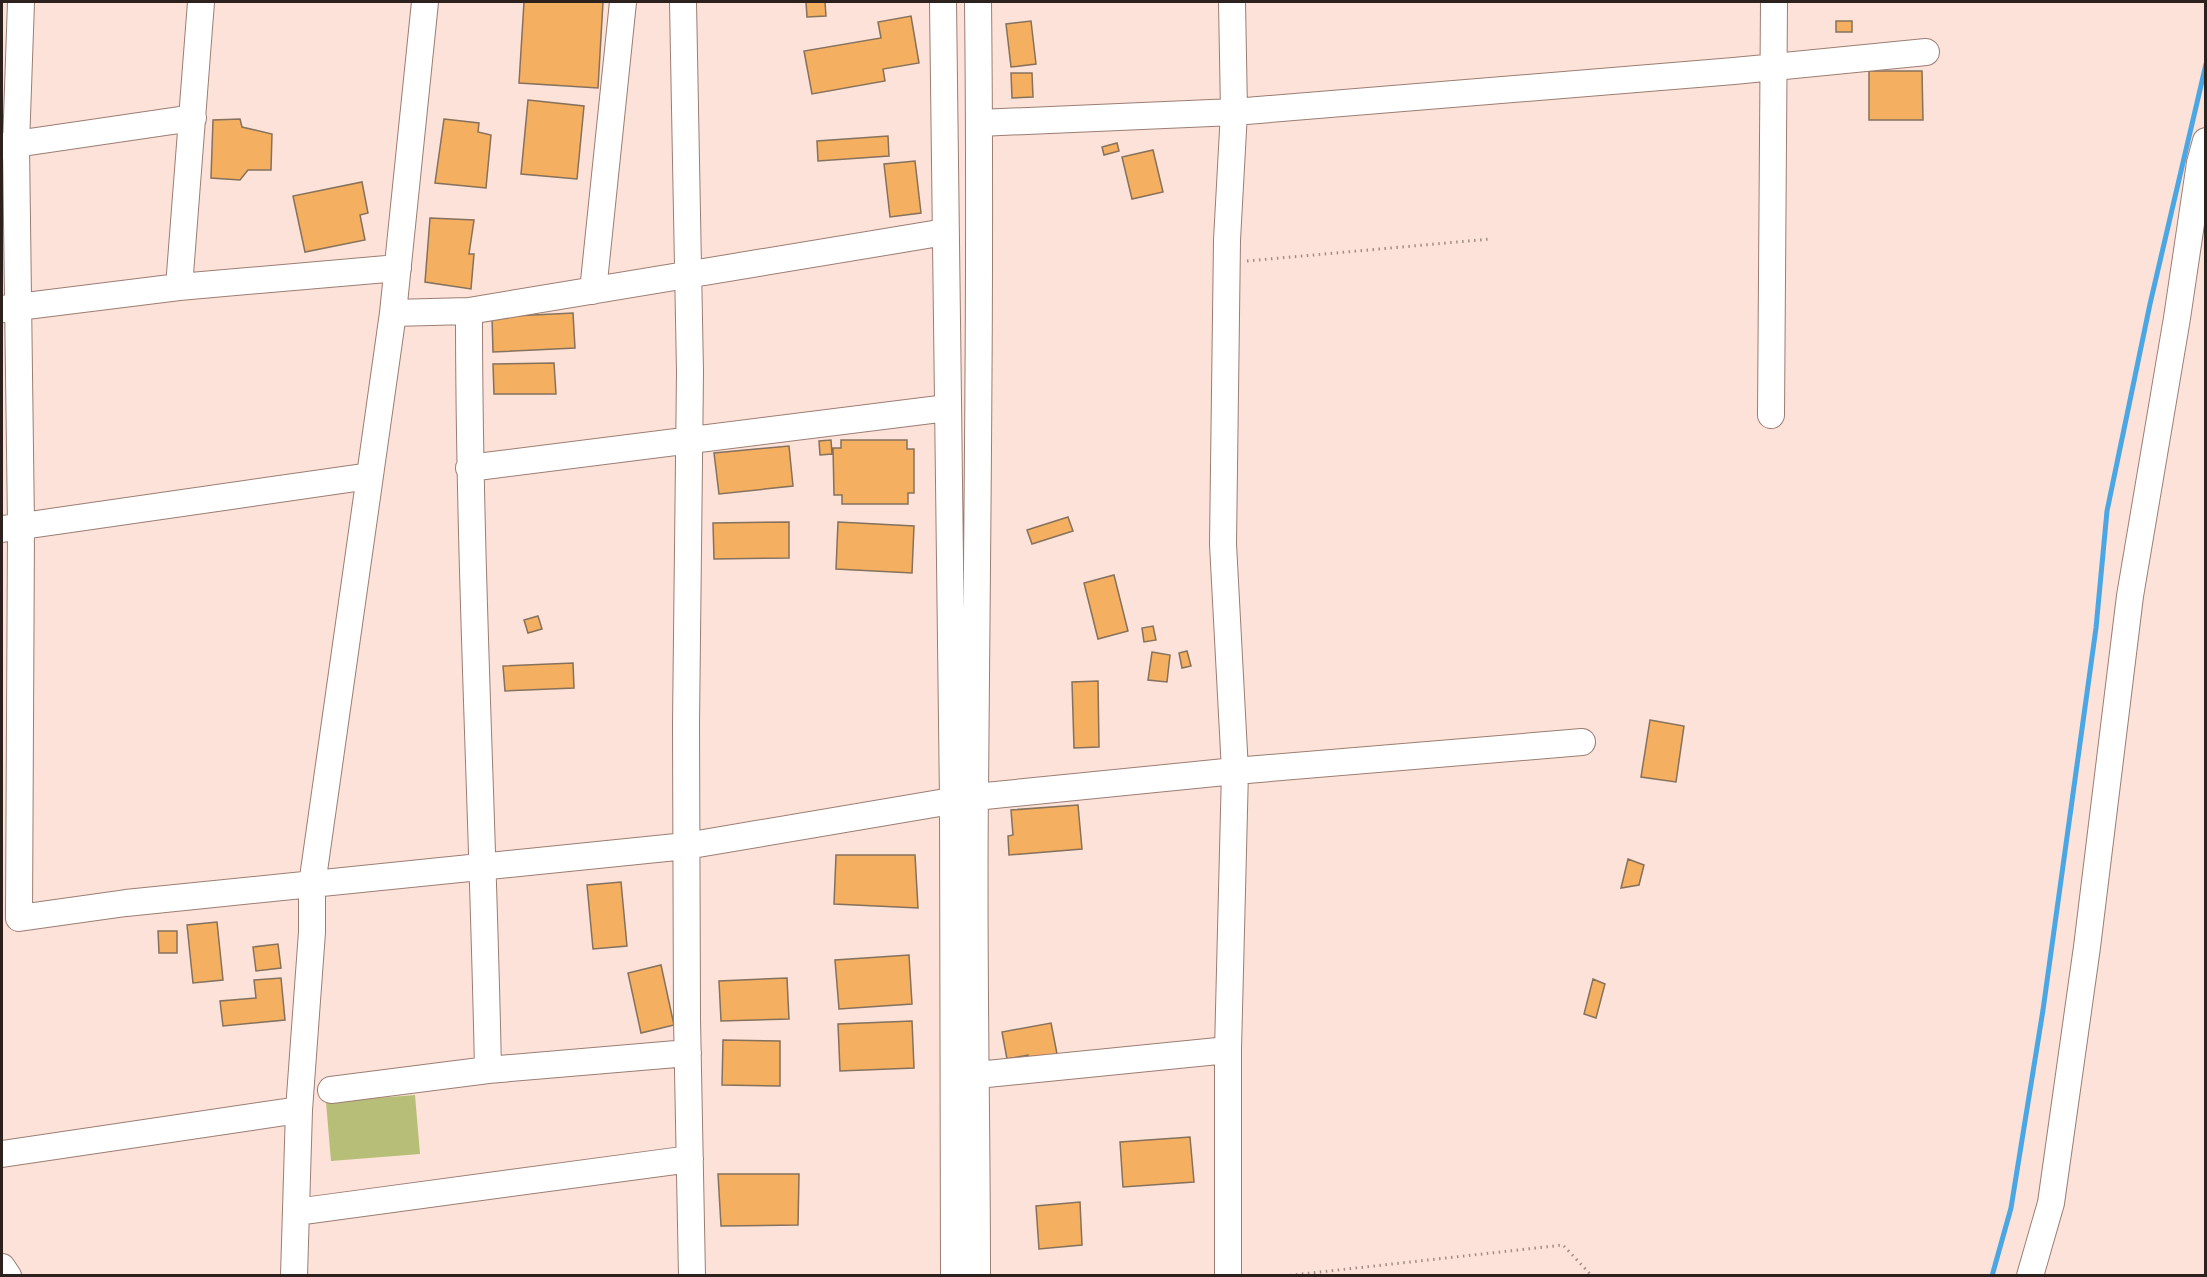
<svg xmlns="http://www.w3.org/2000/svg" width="2207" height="1277" viewBox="0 0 2207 1277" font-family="Montserrat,sans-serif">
<rect width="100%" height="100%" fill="#fde2d9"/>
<path fill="#b7be77" d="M415,1095l5,59 -89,7 -5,-59z"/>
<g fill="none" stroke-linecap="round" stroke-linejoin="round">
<path stroke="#4aa7e4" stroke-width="5" d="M1992,1276l19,-68 32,-198 53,-382 11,-117 43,-207 56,-240"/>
</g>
<path fill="#f4af60" stroke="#85715c" stroke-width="1.5" d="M524,2h79l-5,86 -79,-5z
M806,2h19l1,14 -19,1z
M911,16l8,47 -36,6 2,12 -73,13 -8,-43 77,-13 -3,-16z
M1031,21l5,43 -25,3 -5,-43z
M1836,21h16v11h-16z
M1869,71h53l1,49h-54z
M1011,73h21l1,24 -21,1z
M528,100l56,6 -7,73 -56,-5z
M240,119l2,8 30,7 -1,36h-23l-8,10 -29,-2 2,-58z
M444,119l35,4 -1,9 13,3 -5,53 -51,-5z
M888,136l1,20 -71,5 -1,-20z
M1117,143l2,8 -15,4 -2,-8z
M1153,150l10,42 -31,7 -10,-42z
M915,161l6,52 -31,4 -6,-53z
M362,182l6,31 -8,2 5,25 -60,12 -12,-56z
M430,218l44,2 -5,34h5l-3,35 -46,-7z
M573,313l2,35 -82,4 -1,-35z
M554,363l2,31h-62l-1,-30z
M831,440l1,14 -12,1 -1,-14z
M841,440h66v9h7v44h-6v11h-66v-9h-8l-1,-47h8z
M789,446l4,40 -74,8 -5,-41z
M1068,517l5,14 -41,13 -5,-14z
M789,522v36l-75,1 -1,-36z
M838,522l76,4 -2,47 -76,-4z
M1114,575l14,56 -30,8 -14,-56z
M538,616l4,13 -14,4 -4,-13z
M1153,626l3,14 -12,2 -2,-14z
M1187,651l4,15 -9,2 -3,-15z
M1152,652l18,3 -3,27 -19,-2z
M573,663l1,25 -69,3 -2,-25z
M1098,681l1,66 -25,1 -2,-66z
M1650,720l34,6 -8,56 -35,-5z
M1078,805l4,44 -73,6 -1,-19 5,-1 -2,-25z
M836,855h79l3,53 -84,-4z
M1628,859l16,6 -5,20 -18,3z
M621,882l6,64 -34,3 -6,-64z
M217,922l6,58 -30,3 -6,-58z
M158,931h19v22h-18z
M278,944l3,24 -25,3 -3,-24z
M909,955l3,49 -73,5 -4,-49z
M661,965l13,60 -33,8 -13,-60z
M281,978l4,42 -62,6 -3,-25 36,-3 -2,-18z
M787,978l2,41 -68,2 -2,-40z
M1593,979l12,5 -9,34 -12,-4z
M912,1021l2,47 -74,3 -2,-47z
M1051,1023l7,36 -28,5 -2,-9 -21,4 -5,-27z
M723,1040l57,1v45l-58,-1z
M1190,1137l4,45 -71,5 -3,-45z
M718,1174h81l-1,51 -77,1z
M1080,1202l2,43 -43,4 -3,-43z"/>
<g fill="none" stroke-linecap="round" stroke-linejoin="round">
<defs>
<path id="minor" d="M21,2l-5,143 5,381 -2,392 107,-15 560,-57 289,-49 260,-26 347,-29
M683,2l7,370 -4,353 1,294 5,257
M943,2l10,799 1,475
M979,123l255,-11 500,-41 192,-19
M2,146l191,-28
M179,287l22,-285
M593,291l30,-289
M2,309l177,-22 219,-19
M393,313l76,-2 476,-79
M1771,415l3,-413
M469,468l478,-60
M2,529l368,-53
M488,1070l200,-17
M977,1075l251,-25
M331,1090l157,-20c-5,-253 -19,-506 -19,-759
M2,1154l297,-44
M296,1212l394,-53
M2,1267l6,9
M294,1276l5,-166 13,-178v-47l81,-572 32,-311
M977,1276c0,-161 -4,-321 -2,-481 2,-264 6,-529 3,-793
M1228,1276v-226l7,-279 -12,-227 4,-304 7,-128 -2,-110
M2030,1276l21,-73 36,-256 43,-351 47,-278 23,-155 6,-22"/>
</defs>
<use href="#minor" stroke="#9b7d73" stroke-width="28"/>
<path stroke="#a28d86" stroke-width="3" stroke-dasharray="1.5 4.5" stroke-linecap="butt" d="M1247,261l243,-22
M1284,1276l279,-31 29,31"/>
<use href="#minor" stroke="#fff" stroke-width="26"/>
</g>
<rect width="2207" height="1277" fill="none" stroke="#2d211d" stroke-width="6"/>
</svg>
